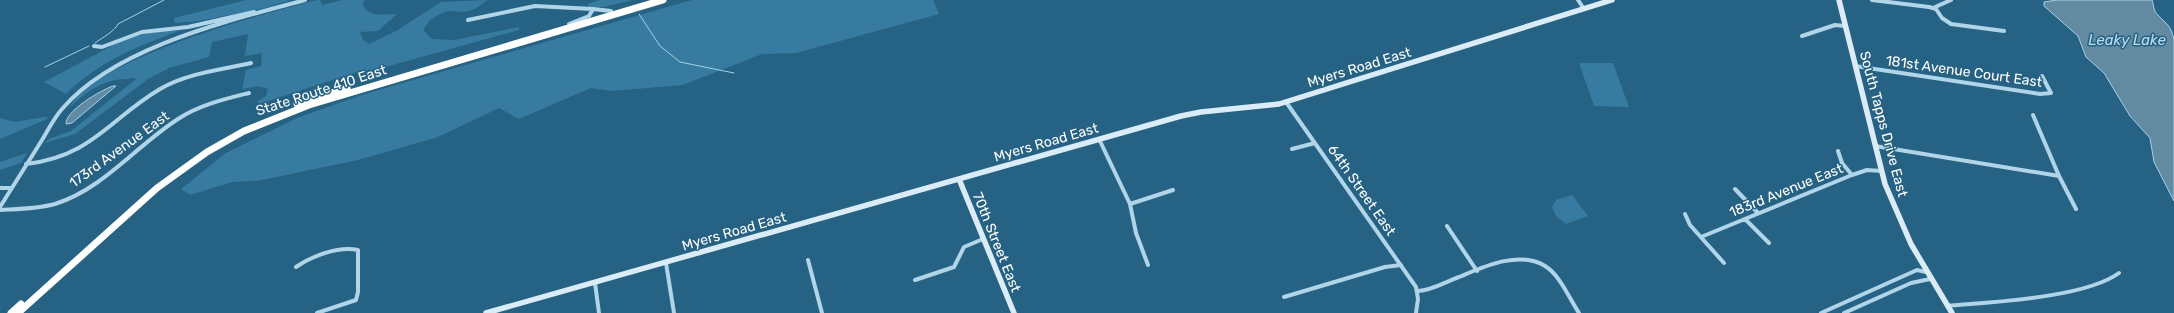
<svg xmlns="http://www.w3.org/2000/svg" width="2174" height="313" viewBox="0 0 2174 313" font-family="Rubik,sans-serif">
<rect width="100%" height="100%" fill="#266284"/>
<path fill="#377ca0" d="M246,0h45l-26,8 -66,13 -25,2v-5z
M317,0h3l2,5 20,-5h22l-1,6c9,12 22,8 34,8l-19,17 -18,1 3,8 6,4 27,-13 45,-29 47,-2 -13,9 -9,3 -17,-1 -7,2 -12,7 -7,10 9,9 22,1 65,-13v3l-141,39 -21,3 -98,32 -2,-3 9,-5 2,-7 -10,-3 -16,3 4,-19 15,-4 1,-13 -17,3 3,-22 -36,8 -3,15 -40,11 -21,11 -73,55 -31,9 5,-4 22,-8 65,-52c-3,-2 -5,0 -9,0 -24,0 -41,13 -58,29 29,-51 191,-93 248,-108z
M600,0h33l-30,7h-15v-3z
M692,0h241l6,14 -143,39 -34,1 -79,31 -71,6 -21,-3 -72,31 -20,-11 -61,29 -80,23 -101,21 -25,1 -42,13 -9,-6 45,-36 71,-35 62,-22 61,-18z
M168,31h11c-41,15 -81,31 -113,63l-22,-12 77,-41 25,-8z
M1579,63h34l16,44 -35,-1z
M44,117h3v2l-47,20v-21l15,4z
M27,153l-6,10 -21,7v-8z
M1572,195l16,21 -22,8 -10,-8 -4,-9 4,-7z"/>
<path fill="#628ba2" stroke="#a4d2e8" d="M2057,0h95c2,5 1,11 6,15 9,10 12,9 16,24v162l-20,-39 -4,-24 -20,-22 -26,-43 -18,-16 -8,-21 -34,-30v-4z
M113,86h3l-44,37 -6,1c-1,-13 35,-34 47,-38z"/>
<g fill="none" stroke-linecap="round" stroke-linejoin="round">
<path stroke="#a4d2e8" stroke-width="1" d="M639,14l21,32 20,16 54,11
M95,43c8,-6 19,-11 23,-19l46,-24
M45,67l44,-21"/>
<path stroke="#b0d4e8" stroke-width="4" d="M1578,0l6,9
M1872,0l57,7 7,2 6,9 9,6 53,7
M1933,8l18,-8
M468,20l67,-14 58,3
M569,24l20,-8 4,-7 18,2
M1802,36l33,-11 10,1
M94,46l8,1 40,-15 46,-5 66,-15
M1855,66l185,28 11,-1 -9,-17
M1286,102l130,185 2,12 -2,14
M2033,115l26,61 17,33
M1099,139l31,65 6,29 12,32
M1875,146l184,30
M1292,149l23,-6
M1838,151l4,12 10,12
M26,164c66,-8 82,-44 134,-75 27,-16 61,-19 91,-26
M0,188h11
M1735,189l23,24
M1130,204l43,-14
M0,207c14,-22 28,-45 42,-67 6,-10 12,-22 20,-31 53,-62 166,-88 243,-109
M0,210c18,-1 37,-1 55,-6 48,-15 81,-58 123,-85 21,-14 47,-20 71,-26
M1685,214l5,11 34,38
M1745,219l24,24
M1447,226l30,45
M1701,237l151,-62 15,-5 15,1
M808,260l14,53
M666,263l8,50
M296,267c16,-11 42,-21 62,-17v42l-2,8 -39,13
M915,280l39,-13 10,-20 19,-8
M595,283l4,30
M1418,291c15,-1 27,-9 41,-14 24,-10 60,-27 86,-11 15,9 24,32 34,47
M1284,297l101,-30 16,-2
M1947,306c44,-4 138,-8 172,-33
M1821,313l96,-43 9,2
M1844,313l67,-30 19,-4"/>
<path stroke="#daecf7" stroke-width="5.5" d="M1839,0l46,184 26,60 41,69
M959,179l55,134
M486,313l695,-197 20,-4 78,-8 333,-104"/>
<path stroke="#fff" stroke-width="7" d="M297,104l50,-16
M11,313l10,-9
M18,313l139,-125 50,-36 37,-21 65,-26 354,-105"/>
</g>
<g text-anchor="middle" stroke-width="3" stroke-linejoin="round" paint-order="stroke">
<g font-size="14" fill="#fff" stroke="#266284">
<text transform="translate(1359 67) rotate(-17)" y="5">Myers Road East</text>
<text transform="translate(1964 71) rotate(8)" y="5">181st Avenue Court East</text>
<text transform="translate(321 90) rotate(-18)" y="5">State Route 410 East</text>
<text transform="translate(1884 124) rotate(75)" y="5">South Tapps Drive East</text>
<text transform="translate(1046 142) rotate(-16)" y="5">Myers Road East</text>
<text transform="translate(119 149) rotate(-36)" y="5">173rd Avenue East</text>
<text transform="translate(1362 190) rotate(55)" y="5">64th Street East</text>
<text transform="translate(1786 190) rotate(-22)" y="5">183rd Avenue East</text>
<text transform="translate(734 231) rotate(-16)" y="5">Myers Road East</text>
<text transform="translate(997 242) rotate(68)" y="5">70th Street East</text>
</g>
<g font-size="15" font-style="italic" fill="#bbdeef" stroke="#266284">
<text x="2127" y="45">Leaky Lake</text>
</g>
</g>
</svg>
